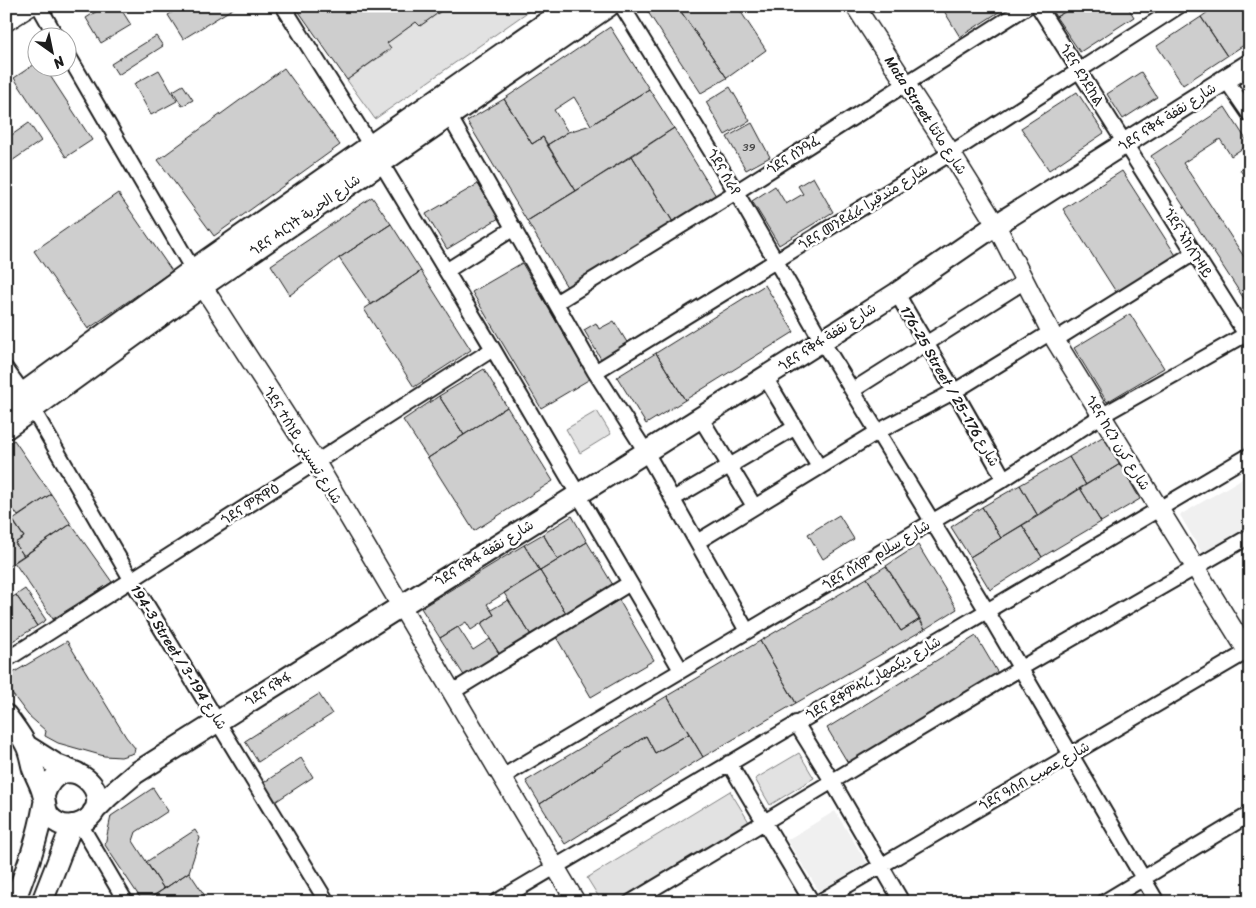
<svg xmlns="http://www.w3.org/2000/svg" width="1256" height="908" viewBox="0 0 1256 908" font-family="Sriracha,'Playpen Sans Arabic','Noto Sans Ethiopic',sans-serif">
<rect width="100%" height="100%" fill="#fff"/>
<filter id="ink" filterUnits="userSpaceOnUse"><feTurbulence type="fractalNoise" baseFrequency=".02" numOctaves="2"/><feDisplacementMap in="SourceGraphic" scale="10" xChannelSelector="R" yChannelSelector="G"/><feConvolveMatrix kernelMatrix="1 2 1 2 8 2 1 2 1" color-interpolation-filters="sRGB"/></filter>
<g filter="url(#ink)">
<path fill="#f0f0f0" d="M1250,474v54l-47,27 -23,-40z
M835,811l32,52 -48,28 -32,-51z"/>
<path fill="#e2e2e2" stroke="#7f7f7f" d="M448,6h88l-161,113 -28,-39 44,-31 -4,-6 29,-21 4,4z
M597,411l14,23 -31,19 -14,-24z
M799,753l15,25 -44,27 -15,-26z
M730,791l19,31 -132,80h-15l-15,-24z"/>
<path fill="#cecece" stroke="#1c1c1c" d="M105,6h14l12,19 -30,18 -15,-25z
M182,6h55l-54,33 -15,-24z
M295,6h153l-28,20 -4,-4 -29,21 4,5 -44,32z
M644,6h33l50,72 -26,15z
M677,6h60l29,44 -39,28z
M941,6h67l-48,31z
M1049,6h26l-19,11z
M1075,6h52l7,11 -54,35 -24,-35z
M1216,6h34v35l-23,15 -26,-39z
M1201,17l26,39 -44,29 -26,-39z
M610,27l39,62 -58,36 -17,-28 -20,13 14,22 -21,13 -4,-8 -11,7 -28,-45z
M156,36l7,10 -45,29 -7,-11z
M38,62v6h7l47,72 -26,17 -52,-79z
M284,68l56,77 -126,91 -56,-76z
M159,70l18,31 -26,14 -17,-31z
M1141,72l16,25 -34,22 -16,-25z
M183,85l10,15 -11,6 -9,-15z
M730,87l20,34 -25,14 -19,-33z
M649,89l25,39 -98,63 -29,-46 21,-13 23,-7z
M1077,92l27,41 -55,37 -28,-42z
M504,99l28,45 11,-7 33,54 -49,30 -60,-100z
M1225,107l24,37 -18,12 -11,-17 -37,24 67,103v42l-99,-152z
M29,123l12,18 -35,24v-26z
M752,123l18,34 -24,13 -19,-33z
M674,128l42,68 -43,26 -41,-66z
M632,156l41,66 -106,65 -40,-66z
M1250,164v20l-10,-14z
M1122,171l55,86 -59,38 -55,-86z
M813,177l20,35 -54,33 -27,-44 23,-15 11,18 17,-10 -5,-8z
M478,184l21,34 -52,31 -21,-35z
M118,193l54,78 -84,58 -54,-78z
M372,197l19,27 -52,34 -49,37 -19,-30z
M391,224l30,47 -50,34 -32,-47z
M522,263l68,116 -49,29 -69,-116z
M421,271l50,79 -57,37 -50,-78z
M765,285l29,47 -109,68 -29,-47z
M1130,314l34,54 -57,34 -33,-54z
M614,321l14,23 -27,15 -17,-29 12,-7 3,6z
M656,353l29,47 -39,24 -29,-47z
M484,369l23,38 -43,28 -25,-39z
M439,396l25,39 -36,23 -25,-38z
M507,407l46,74 -79,50 -46,-73z
M1104,436l16,28 -34,21 -17,-28z
M14,440l37,54 -33,22 -12,-17v-54z
M1069,457l17,28 -48,31 -18,-31z
M1120,464l20,35 -39,23 -21,-34z
M1020,485l18,31 -37,22 -19,-31z
M1080,488l21,34 -59,35 -20,-32z
M51,494l20,30 -47,32 -9,-13 9,-6 -11,-17z
M982,507l19,31 -31,19 -19,-30z
M6,511l18,26 -9,6 9,13 -18,12z
M839,515l15,24 -31,20 -15,-25z
M572,516l15,26 -29,18 -15,-26z
M71,524l41,58 -59,37 -39,-57z
M1022,525l20,32 -52,33 -20,-33z
M543,534l15,26 -18,11 -16,-26z
M587,542l26,43 -47,28 -26,-42z
M524,545l16,26 -53,33 7,11 -23,15 -5,-8 -26,16 -19,-30z
M918,545l39,64 -32,20 -39,-63z
M886,566l34,53 -19,12 -34,-53z
M540,571l26,42 -35,22 -27,-42z
M867,578l34,53 19,-12 5,10 -129,74 -36,-62z
M25,589l21,31 -9,6 -21,-31z
M16,595l21,31 -31,19v-44z
M508,600l23,35 -31,20 -19,-31 13,-9 -3,-5z
M619,600l35,60 -63,37 -35,-60z
M458,627l15,23 17,-11 10,16 -35,22 -25,-39z
M976,636l23,39 -151,88 -21,-35z
M67,641l59,96 9,11 -1,5 -13,4 -17,-1 -46,-13 -13,-7 1,-5 -18,-16 -18,-24 -4,-7v-7z
M760,641l36,62 -93,54 -36,-61z
M319,694l13,20 -74,48 -13,-21z
M667,696l22,38 -34,19 -9,-17 -106,68 -14,-23z
M689,734l14,23 -138,87 -25,-40 106,-68 9,17z
M301,758l12,19 -38,25 -12,-19z
M153,788l15,23 -32,21 -3,9 31,48 -21,13 -38,-57 6,-29z
M195,830l5,8 -11,34 -25,17 -18,-27z
M189,872l20,30h-64l19,-13z"/>
<g fill="none" stroke-linecap="round" stroke-linejoin="round">
<defs>
<path id="minor" d="M39,6l18,32
M283,6l88,140 122,203 188,321
M622,6l114,186 86,149 165,270 170,291
M1038,6l212,335
M68,55l125,215
M1226,80l24,35
M446,110l149,262 51,80 101,179
M446,271l68,-43
M897,293c14,27 31,52 46,79 21,35 41,71 61,107
M557,302l179,-110 292,-186
M1055,340l139,-87
M6,369l18,25 107,185 196,323
M595,372l356,-219 228,-147
M765,377l54,90
M853,390l172,-109
M700,417l54,89
M673,499l121,-71
M697,542l182,-111 76,-40 96,-59
M6,660l487,-311
M452,692l178,-109
M796,723l36,58 70,121
M729,763l83,139
M502,777l502,-298 97,-63 149,-84
M80,824l46,78
M496,902l754,-447
M631,902l390,-234 229,-132
M819,902l431,-252
M1104,902l146,-88"/>
<path id="tertiary" d="M855,6l96,147 45,72 59,115 195,316
M6,22l25,-16
M196,276l120,186 260,440"/>
<path id="secondary" d="M6,715c7,10 16,21 21,32 3,7 4,15 6,22 3,8 8,16 10,25 4,12 0,21 15,29 7,4 18,3 25,-1 42,-25 -21,-81 -39,-27
M27,746l30,19 20,8
M93,812l15,-15 28,-24 686,-432 75,-48 99,-68 254,-161
M14,902c13,-34 24,-63 30,-98
M42,902l30,-77"/>
<path id="primary" d="M6,406l187,-136 378,-264
M6,428l196,-142 406,-280"/>
</defs>
<use href="#minor" stroke="#1c1c1c" stroke-width="18"/>
<use href="#tertiary" stroke="#1c1c1c" stroke-width="21"/>
<use href="#secondary" stroke="#1c1c1c" stroke-width="24"/>
<use href="#primary" stroke="#1c1c1c" stroke-width="25"/>
<use href="#minor" stroke="#fff" stroke-width="14"/>
<use href="#tertiary" stroke="#fff" stroke-width="18"/>
<use href="#secondary" stroke="#fff" stroke-width="20"/>
<use href="#primary" stroke="#fff" stroke-width="21"/>
</g>
</g>
<g text-anchor="middle" stroke-width="5" stroke-linejoin="round" paint-order="stroke">
<g font-size="11" fill="#484848">
<text x="749" y="151">39</text>
</g>
<g font-size="14" fill="#1c1c1c" stroke="#fff">
<text transform="translate(1082 75) rotate(58)" y="5">ጎደና ደንደከል</text>
<text transform="translate(926 115) rotate(57)" y="5">Mata Street شارع ماتئا</text>
<text transform="translate(1167 117) rotate(-33)" y="5">ጎደና ናቅፋ شارع نقفة</text>
<text transform="translate(793 155) rotate(-33)" y="5">ጎደና ሰንዓፈ</text>
<text transform="translate(724 172) rotate(59)" y="5">ጎደና ሰራየ</text>
<text transform="translate(863 207) rotate(-32)" y="5">ጎደና መንደፈራ شارع مندفيرا</text>
<text transform="translate(305 215) rotate(-35)" y="5">ጎደና ሓርነት شارع الحرية</text>
<text transform="translate(1188 243) rotate(58)" y="5">ጎደና ኣከለጉዛይ</text>
<text transform="translate(827 337) rotate(-33)" y="5">ጎደና ናቅፋ شارع نقفة</text>
<text transform="translate(950 386) rotate(60)" y="5">176-25 Street / شارع 176-25</text>
<text transform="translate(1118 443) rotate(58)" y="5">ጎደና ከረን شارع كرن</text>
<text transform="translate(303 445) rotate(58)" y="5">ጎደና ተሰነይ شارع تيسيني</text>
<text transform="translate(250 504) rotate(-32)" y="5">ጎደና ምጽዋዕ</text>
<text transform="translate(484 553) rotate(-32)" y="5">ጎደና ናቅፋ شارع نقفة</text>
<text transform="translate(876 555) rotate(-31)" y="5">ጎደና ሰላም شارع سلام</text>
<text transform="translate(179 657) rotate(58)" y="5">194-3 Street / شارع 194-3</text>
<text transform="translate(873 678) rotate(-30)" y="5">ጎደና ደቀምሓረ شارع ديكمهار</text>
<text transform="translate(268 689) rotate(-32)" y="5">ጎደና ናቅፋ</text>
<text transform="translate(1034 776) rotate(-30)" y="5">ጎደና ዓሰብ شارع عصب</text>
</g>
</g>
<rect width="1256" height="908" fill="none" stroke="#fff" stroke-width="25"/>
<rect x="12" y="12" width="1231" height="883" fill="none" stroke="#1c1c1c" stroke-width="2" filter="url(#ink)"/>
<g transform="translate(52 52) rotate(147)"><circle r="24" fill="#ffffff" stroke="#a4a4a4"/>
<path d="M0-4L9 19L0 12L-9 19Z" fill="#1c1c1c"/>
<text y="-8" font-size="14" font-weight="bold" text-anchor="middle" fill="#1c1c1c">N</text>
</g>
</svg>
